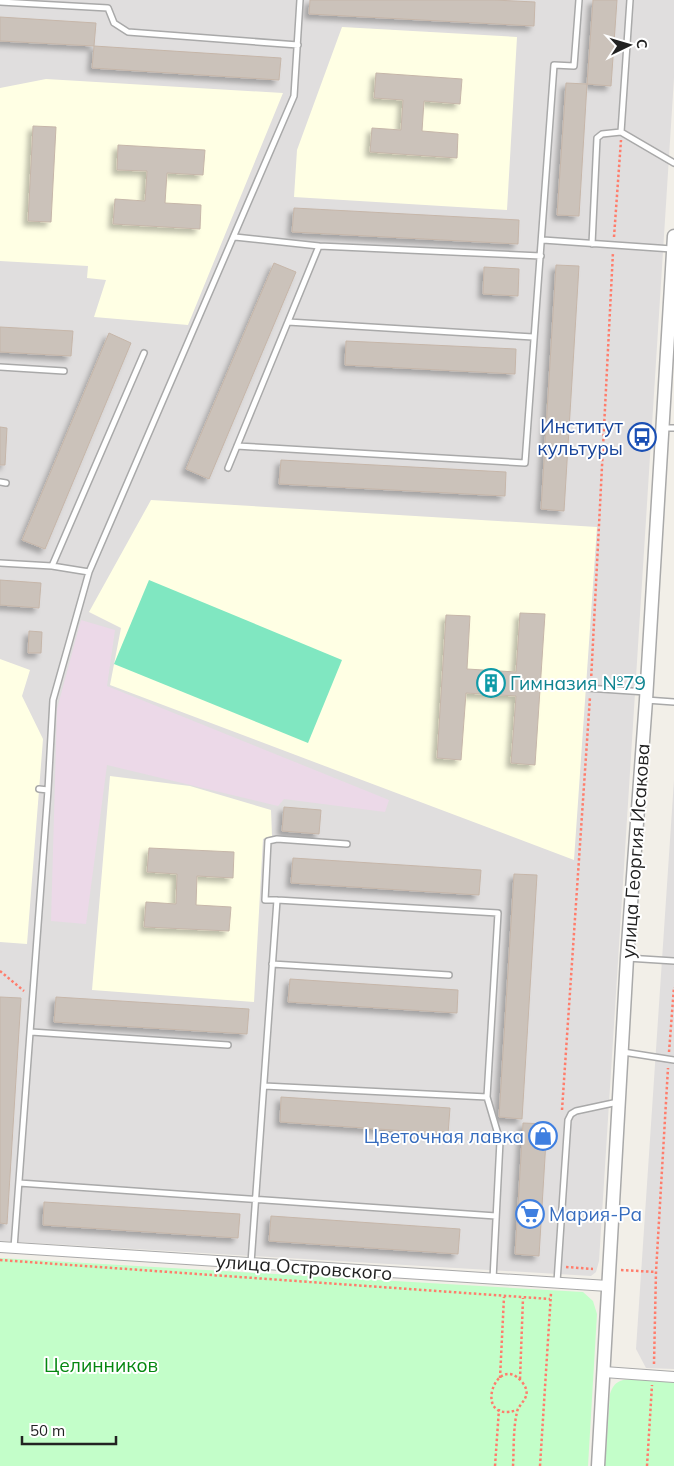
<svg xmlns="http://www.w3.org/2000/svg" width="674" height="1466" viewBox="0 0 674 1466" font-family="Mulish,sans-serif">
<defs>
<filter id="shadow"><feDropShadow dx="-4.5" dy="4.5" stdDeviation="2.5" flood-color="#0004"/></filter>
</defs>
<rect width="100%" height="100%" fill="#f2efe8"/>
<path fill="#e0dede" d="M0,0h674v78l-75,1183 -3,11 -5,4 -591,-35z
M674,780v589l-28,-1 -10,-19z"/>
<path fill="#ecd9e8" d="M81,620l34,10 -8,56 282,114 -4,12 -101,-13 -6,7 -171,-41 -21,159 -35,-3 6,-212z"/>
<path fill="#ffffe4" d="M342,27l175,10 -10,173 -213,-13 3,-47z
M46,79l237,14 -95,232 -94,-8 12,-37 -19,-2 1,-12 -88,-5v-173z
M151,500l446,27 -23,333 -464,-175 11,-57 -32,-16z
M0,659l30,11 -8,26 21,43 -16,205 -27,-2z
M110,776l80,10 81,24 1,26 -9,3 -9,163 -162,-12z"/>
<path fill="#c3fec9" d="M0,1258l583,34 10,9 4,13 -9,152h-588z
M631,1379l43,3v84h-69l5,-72c4,-12 9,-14 21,-15z"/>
<path fill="#80e7c1" d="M149,580l193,80 -34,83 -194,-79z"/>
<path fill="#cbc2ba" stroke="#c6b6a9" filter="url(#shadow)" d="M310,0h184l41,2 -1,24 -225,-12z
M593,0h24l-6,86 -24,-2z
M0,17l96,6 -2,23 -94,-5z
M94,46l187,12 -2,22 -187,-12z
M376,73l86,6 -2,25 -36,-3 -2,30 36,3 -1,24 -87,-6 2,-24 29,2 2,-30 -29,-2z
M566,83l21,1 -8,132 -22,-1z
M33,126l23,1 -5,95 -23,-1z
M118,145l87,5 -2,25 -36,-2 -2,30 36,2 -1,24 -87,-5 2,-25 30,2 2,-30 -30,-1z
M294,208l225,12 -1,24 -226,-12z
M274,263l22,9 -87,207 -23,-10z
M556,265l23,1 -15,245 -23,-2z
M484,267l35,2 -1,27 -35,-2z
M0,327l73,4 -2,25 -71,-4z
M109,333l22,10 -86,206 -23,-9z
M346,341l170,8 -1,25 -170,-9z
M0,427l7,1 -2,37h-5z
M281,460l225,12 -1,24 -226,-12z
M0,580l41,3 -2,25 -39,-3z
M520,613l25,1 -10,151 -24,-2 5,-67 -50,-3 -5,67 -24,-2 9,-143 24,1 -3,53 49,3z
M29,631l13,1 -1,21h-13z
M284,807l37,3 -2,24 -37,-3z
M149,848l85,4 -1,26 -36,-2 -1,29 35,2 -2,24 -85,-4 2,-25 30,2 1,-30 -30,-2z
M293,858l188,12 -2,25 -188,-12z
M514,874l23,1 -15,244 -23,-2z
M290,979l168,11 -1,23 -169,-11z
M0,997l21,1 -14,226 -7,-1z
M56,997l193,12 -2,25 -193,-12z
M281,1097l169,11 -2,26 -168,-12z
M523,1123l24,1 -8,132 -24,-2z
M44,1202l196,12 -2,24 -195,-13z
M271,1216l189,13 -2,25 -189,-13z"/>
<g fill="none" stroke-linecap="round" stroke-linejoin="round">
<defs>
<path id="service" d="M0,2l108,6 6,15 14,9 170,13
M621,132l53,31
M543,240l129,9
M592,244l5,-106 5,-4 19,-2 9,-132
M319,246l222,10
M288,322l245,15
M0,367l64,4
M664,428h10
M237,446l288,17 29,-398 20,1 5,-66
M228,468l91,-222 -84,-9
M0,482l6,1
M0,563l52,3 37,6
M52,566l92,-213
M586,688l60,4
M646,700l28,2
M39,789l9,1
M277,900l221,13 -11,184 13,44 -7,138
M627,958l47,3
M272,964l177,11
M31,1032l197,13
M623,1052l51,8
M264,1086l223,11
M19,1183l477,33
M14,1248l34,-458 5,-90 36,-128 205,-476 6,-96
M251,1263l26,-363h-12l3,-59 9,-2 70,5
M557,1282l11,-162 3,-6 5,-3 42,-9"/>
<path id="minor" d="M0,1247l608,39
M604,1372l70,5"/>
<path id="tertiary" d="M598,1466l29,-508 19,-258 28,-464"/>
</defs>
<use href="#service" stroke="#a9a9a9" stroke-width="8"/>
<use href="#minor" stroke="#a9a9a9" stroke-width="12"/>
<use href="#tertiary" stroke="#a9a9a9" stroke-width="15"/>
<path stroke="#ff7d6c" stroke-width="2.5" stroke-dasharray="2.5 2.5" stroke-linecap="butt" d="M614,237l7,-97
M591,681l22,-429
M0,971l24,20
M669,1052l5,-65
M562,1110l28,-413
M0,1260l550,39
M566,1267l27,2
M621,1270l35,2
M654,1364l2,-92 12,-204
M500,1378l4,-81
M520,1379l3,-81
M495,1466l4,-57
M513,1466c1,-17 0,-37 4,-54 2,-10 17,-15 5,-30 -26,-32 -51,43 -5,28
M540,1466l11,-173
M647,1466l5,-81"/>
<use href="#service" stroke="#fff" stroke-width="5"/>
<use href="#minor" stroke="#fff" stroke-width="10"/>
<use href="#tertiary" stroke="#fff" stroke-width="12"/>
</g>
<defs>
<symbol id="bus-ring" viewBox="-11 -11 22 22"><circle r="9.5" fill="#fff" stroke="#1a4fb4" stroke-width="1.5"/><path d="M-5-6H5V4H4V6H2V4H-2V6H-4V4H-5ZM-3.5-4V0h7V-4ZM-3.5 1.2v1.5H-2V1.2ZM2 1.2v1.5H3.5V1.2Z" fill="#1a4fb4"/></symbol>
<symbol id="building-ring" viewBox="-11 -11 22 22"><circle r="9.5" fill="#fff" stroke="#0f9aa8" stroke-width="1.5"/><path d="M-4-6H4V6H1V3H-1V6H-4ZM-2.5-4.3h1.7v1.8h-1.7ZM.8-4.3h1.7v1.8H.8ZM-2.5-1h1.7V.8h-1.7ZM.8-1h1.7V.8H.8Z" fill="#0f9aa8"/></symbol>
<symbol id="shop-ring" viewBox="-11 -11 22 22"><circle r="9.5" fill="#fff" stroke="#3f7fe0" stroke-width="1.5"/><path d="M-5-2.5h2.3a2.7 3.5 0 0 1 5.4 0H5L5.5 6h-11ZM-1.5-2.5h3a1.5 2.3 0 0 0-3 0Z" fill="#3f7fe0"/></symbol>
<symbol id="supermarket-ring" viewBox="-11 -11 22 22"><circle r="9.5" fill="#fff" stroke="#3f7fe0" stroke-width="1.5"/><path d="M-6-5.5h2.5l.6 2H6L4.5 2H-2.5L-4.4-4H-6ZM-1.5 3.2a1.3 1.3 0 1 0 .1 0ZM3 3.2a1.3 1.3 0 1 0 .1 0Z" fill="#3f7fe0"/></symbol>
</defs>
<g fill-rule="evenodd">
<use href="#bus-ring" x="626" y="421" width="32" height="32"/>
<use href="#building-ring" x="475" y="667" width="32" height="32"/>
<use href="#shop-ring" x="527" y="1120" width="32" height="32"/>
<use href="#supermarket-ring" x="514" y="1198" width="32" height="32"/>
</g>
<g text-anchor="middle" stroke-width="4" stroke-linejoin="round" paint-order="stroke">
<g font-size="19" fill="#164399" stroke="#fff" text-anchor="end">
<text x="623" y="433">Институт<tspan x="623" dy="22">культуры</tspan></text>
</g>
<g font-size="19" fill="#0d838f" stroke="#fff" text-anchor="start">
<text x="510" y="690">Гимназия №79</text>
</g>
<g font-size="19" fill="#222" stroke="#fff">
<text transform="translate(635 851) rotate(-86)" y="7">улица Георгия Исакова</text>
<text transform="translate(304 1267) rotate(4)" y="7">улица Островского</text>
</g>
<g font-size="19" fill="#366cbe" stroke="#fff" text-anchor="end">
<text x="524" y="1143">Цветочная лавка</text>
<text x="549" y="1221" text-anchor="start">Мария-Ра</text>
</g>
<g font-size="19" fill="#048710" stroke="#fff">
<text x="101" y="1372">Целинников</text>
</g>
</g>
<g transform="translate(629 45) rotate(85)" stroke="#ffffff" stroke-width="4" paint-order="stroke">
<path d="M0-4L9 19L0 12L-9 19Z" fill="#222222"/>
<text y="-8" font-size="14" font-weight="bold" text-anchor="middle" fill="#222222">С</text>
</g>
<path d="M22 1436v8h94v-8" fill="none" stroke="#222222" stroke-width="2.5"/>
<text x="30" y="1436" font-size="15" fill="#222222" stroke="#ffffff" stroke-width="4" paint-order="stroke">50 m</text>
</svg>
